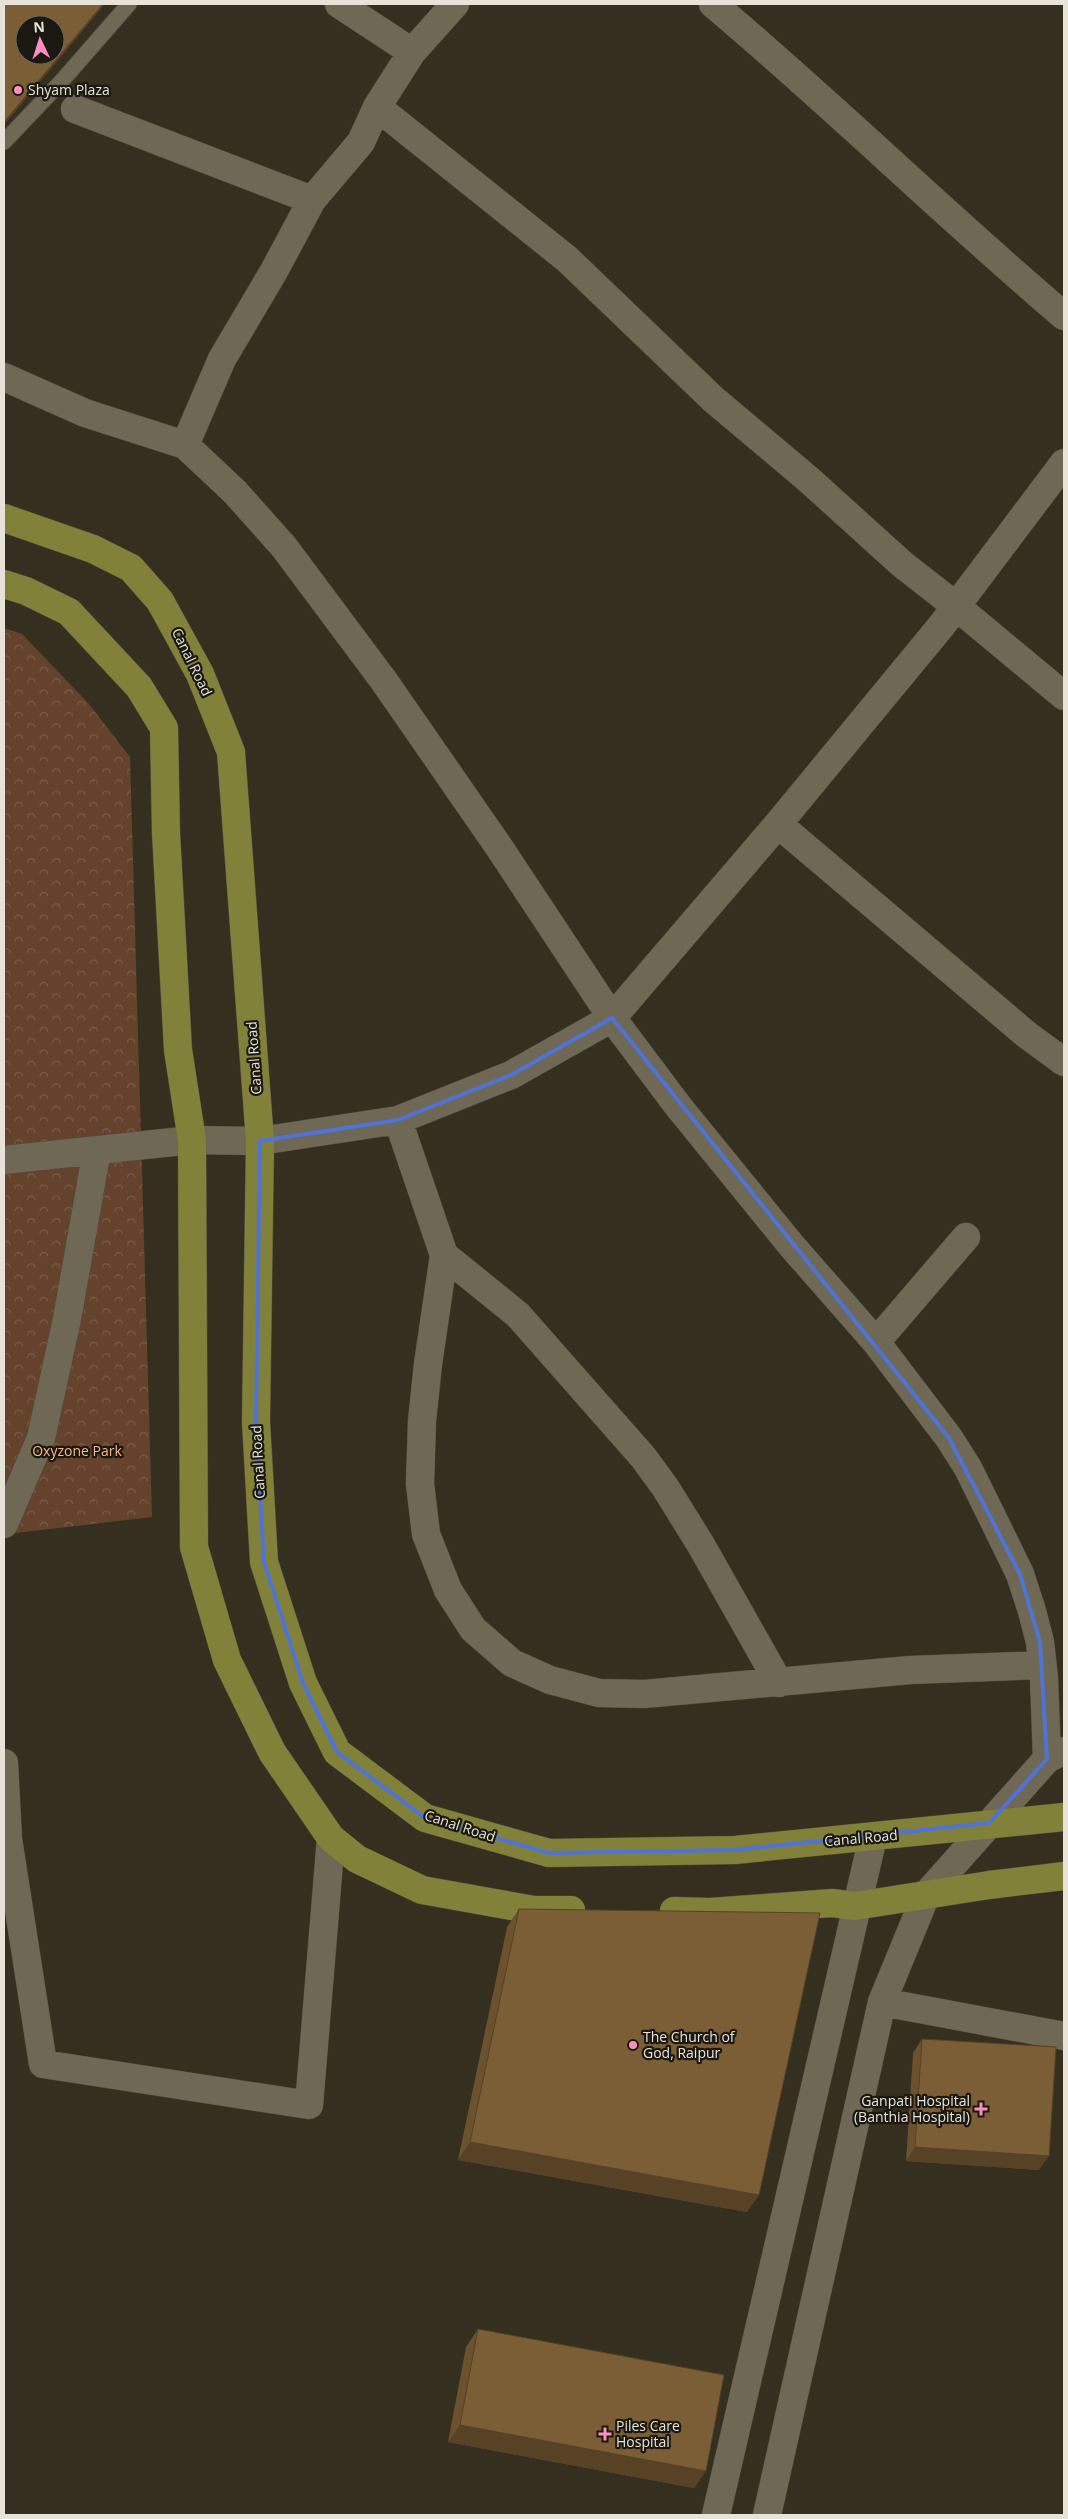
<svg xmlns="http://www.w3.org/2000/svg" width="1068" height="2519" viewBox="0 0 1068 2519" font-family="'Open Sans',sans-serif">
<defs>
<pattern id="park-crowns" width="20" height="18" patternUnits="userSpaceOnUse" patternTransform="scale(1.25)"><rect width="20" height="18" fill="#64422c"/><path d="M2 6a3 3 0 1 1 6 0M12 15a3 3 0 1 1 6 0" fill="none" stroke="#7a5d4a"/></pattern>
</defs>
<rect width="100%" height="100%" fill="#352f1f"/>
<path fill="url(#park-crowns)" d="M4,628l18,6 67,70 41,53 22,760 -136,16h-12z"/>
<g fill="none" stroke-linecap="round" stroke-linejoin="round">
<defs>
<path id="service" d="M4,142l56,-59 69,-79"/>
<path id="minor" d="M339,4l73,48
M713,4c120,101 232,211 351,312
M377,107l190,152 146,140 95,80 94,85 55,43 107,89
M75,109l237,91
M4,377l81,36 100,32 50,47 49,55 100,134 115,166 113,171 66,88 113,139 85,97 73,96 19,30 31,63 21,43 12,37 8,31 4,36 3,81
M185,445l37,-86 52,-88 38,-71 49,-58 16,-35 35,-55 43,-48
M778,824l249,211 37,27
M398,1120l46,135 -16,109 -6,57 -2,63 6,50 22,56 25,39 39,34 38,17 49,13 45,1 266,-24 132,-5
M4,1160l188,-20 68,1 138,-21 113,-45 101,-57 166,-194 164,-199 122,-162
M444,1255l74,60 125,142 22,30 36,58 78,138
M876,1342l90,-105
M4,1524l37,-86 26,-119 30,-169
M4,1763l4,76 35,225 266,41 22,-267
M882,2002l182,34
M716,2515l157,-678
M767,2515l115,-513 44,-107 121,-136 16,-8"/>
<path id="primary" d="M4,518l89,31 38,19 29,33 40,73 31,78 29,389 -4,281 8,140 39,121 34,69 88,66 124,35 186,-3 329,-33
M4,584l22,7 43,21 70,75 25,41 2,105 12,217 14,90 2,407 33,113 45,92 59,86 26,21 65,31 112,20h37
M674,1911l36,1 122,-9 23,3 134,-21 75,-9"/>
</defs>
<use href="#service" stroke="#514c3e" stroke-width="17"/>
<use href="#minor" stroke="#514c3e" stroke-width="29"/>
<use href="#primary" stroke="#514c3e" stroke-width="29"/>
<use href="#service" stroke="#6e6855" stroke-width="15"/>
<use href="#minor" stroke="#6e6855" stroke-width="28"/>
<use href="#primary" stroke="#818139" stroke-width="28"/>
</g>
<path fill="#6b512e" d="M519,1909l228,303 -289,-52 49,-233z
M922,2039l117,131 -133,-9 7,-108z
M478,2329l228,142 -12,17 -246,-46 18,-95z"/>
<path fill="#574226" d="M103,4h2l-101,121v-3z
M470,2142l289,53 -12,17 -289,-52z
M915,2147l134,9 -10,14 -133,-9z
M460,2425l246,46 -12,17 -246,-46z"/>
<path fill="#7c5e36" stroke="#574226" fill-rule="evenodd" d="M4,4h99l-99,118zM25,25h30v30h-30z
M519,1909l301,4 -61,282 -289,-53z
M922,2039l134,8 -7,109 -134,-9z
M478,2329l246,46 -18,96 -246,-46z"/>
<path fill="none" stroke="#5073d8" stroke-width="4" stroke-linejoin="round" d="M612,1018l337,420 71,136 20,68 7,117 -58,64 -254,27 -186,3 -124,-35 -88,-66 -34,-69 -39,-121 -8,-140 4,-281 138,-21 113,-45z"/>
<g fill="#fe8ebe" stroke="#1a1810" stroke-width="2">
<circle cx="18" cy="90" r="5"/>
<circle cx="633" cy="2045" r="5"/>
<path d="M978.5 2101.5h5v5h5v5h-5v5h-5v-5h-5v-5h5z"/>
<path d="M602.5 2426.5h5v5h5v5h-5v5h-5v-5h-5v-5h5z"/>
</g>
<g text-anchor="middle" stroke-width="4.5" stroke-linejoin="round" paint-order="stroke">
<g font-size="14" fill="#e7e3d9" stroke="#1a1810" text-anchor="start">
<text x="28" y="95">Shyam Plaza</text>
<text x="643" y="2042">The Church of<tspan x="643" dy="16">God, Raipur</tspan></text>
<text x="970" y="2106" text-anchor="end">Ganpati Hospital<tspan x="970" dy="16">(Banthia Hospital)</tspan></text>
<text x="616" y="2431">Piles Care<tspan x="616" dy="16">Hospital</tspan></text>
</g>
<g font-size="14" fill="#e7e3d9" stroke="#1a1810">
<text transform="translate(192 662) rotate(64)" y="5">Canal Road</text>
<text transform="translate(254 1058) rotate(-94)" y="5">Canal Road</text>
<text transform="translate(258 1462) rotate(-93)" y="5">Canal Road</text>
<text transform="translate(460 1826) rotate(18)" y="5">Canal Road</text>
<text transform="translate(861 1838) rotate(-5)" y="5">Canal Road</text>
</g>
<g font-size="14" fill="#fab58a" stroke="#1a1810">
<text x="77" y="1456">Oxyzone Park</text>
</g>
</g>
<rect width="1068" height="2519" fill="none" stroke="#e7e3d9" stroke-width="10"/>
<g transform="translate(40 40) rotate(356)"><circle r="24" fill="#1a1810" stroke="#6c6960"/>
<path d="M0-4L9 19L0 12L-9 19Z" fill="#fe8ebe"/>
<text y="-8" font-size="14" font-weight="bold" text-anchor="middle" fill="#e7e3d9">N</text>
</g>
</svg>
